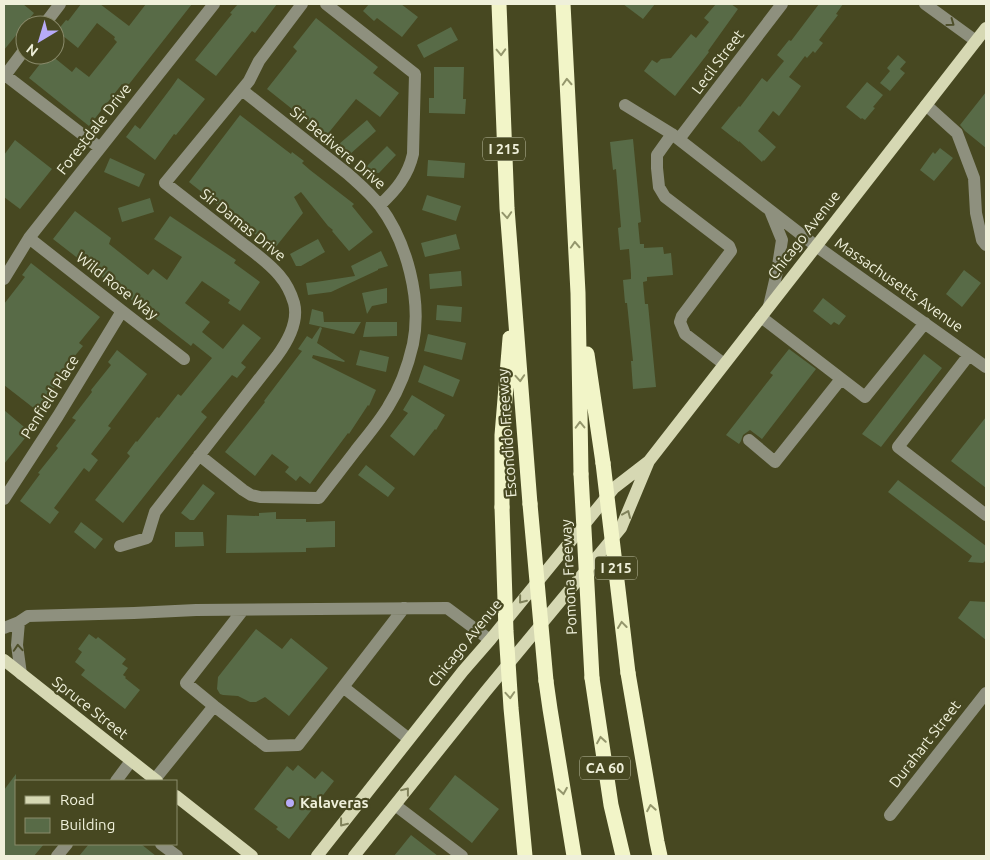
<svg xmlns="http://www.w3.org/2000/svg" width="990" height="860" viewBox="0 0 990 860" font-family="Ubuntu,sans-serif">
<rect width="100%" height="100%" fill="#474821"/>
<path fill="#586b47" d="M4,4h19l11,9 -30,37z
M81,4h19l29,22 17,-22h46l-66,84 -4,-4 -33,42 -60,-48 18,-23h4l21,17 4,-5 13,10 28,-35 -3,-3 1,-2 -18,-14 -19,25 -21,-17 9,-11 2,1z
M238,4h39l-22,29 -3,-2 -36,45 -21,-16 37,-46 -2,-1z
M369,4h32l17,13 -16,20 -25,-19 -3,3 -11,-10z
M623,4h32l-12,15z
M716,4h15l7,5 -30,42 1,1 -34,44 -31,-25 8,-11 5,3 4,-4 10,-1 20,-24 5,4 13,-16 -5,-4z
M819,4h24l-7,10 2,1 -19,25 4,3 -8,10 -2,-2 -6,7 -2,-2 -16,21 12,9 -4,6 -18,24 -6,-5 -15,20 18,16 -12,14 -1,-1 -1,2 -23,-21v1l-18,-14 18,-22 1,1 22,-29 5,4 17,-21 -7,-6 12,-15 2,1z
M316,18l62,49 -5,6 26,20 -19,24 -24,-18 -30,37 -59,-47 30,-38 -4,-4z
M451,27l7,13 -34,18 -7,-13z
M898,55l8,7 -6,7 5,4 -15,18 -10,-8 10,-12 -3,-3z
M434,67h30l-1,32h3l-1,15 -36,-1v-15h5z
M178,78l27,21 -29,36 -2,-1 -19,26 -29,-23 9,-12 5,4 31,-41z
M867,82l16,13 -10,12 2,1 -10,12 -3,-2 -1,1 -15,-12z
M986,92v56l-21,-17 -5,-6z
M240,115l51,39 1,-2 12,9 -2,2 8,7 44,34 -2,2 21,26 -24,19 -17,-20 1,-1 -5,-4 -27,-34 -7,5 9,16 -29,36 -85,-67z
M367,120l9,11 -27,24 -10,-11z
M633,139l8,83 -3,1 2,21h4v4l19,-1 1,7 7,-1 2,22 -26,2v4l-4,1 2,22h3l8,83 -23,2 -2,-28h2l-6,-58h-2l-2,-23 8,-1v-5l-2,-25 -9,1 -2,-22 3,-1 -5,-58 -3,1 -3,-28z
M15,140l37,29 -32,40 -16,-12v-42z
M387,146l9,9 -17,18 -17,-2z
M940,148l13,10 -19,23 -14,-11 13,-18 2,2z
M110,158l35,16 -6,13 -35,-15z
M428,160l37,3 -1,15 -37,-2z
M427,195l34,11 -5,15 -34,-11z
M150,198l4,14 -32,10 -4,-14z
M75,211l36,27 -2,6 39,31 5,-6 14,11 15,-23 -28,-18 16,-23 66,44 -2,3 26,19 -20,29 -12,-8 2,-3 -28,-19 -17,22 25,19 -8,10 21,17 20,-25 18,14 -20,25 5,4 -9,11 -5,-3 -31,37 6,5 -84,106 -28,-23 35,-44 -3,-3 9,-12 1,1 20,-25 2,1 19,-24 3,2 31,-38 -19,-15 -2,3 -138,-107z
M456,234l4,15 -35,8 -4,-14z
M318,239l7,13 -24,14h-5l-6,-12z
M381,251l7,15 -10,3v1l-47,22 -23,3 -2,-12 10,-1 39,-6 -4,-10z
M31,263l69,54 -21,26 4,3 -20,24 3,3 -20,25 3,3 -9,12 -36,-28v-81l21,-27 -3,-2z
M964,270l17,13 -19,24 -16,-13z
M461,271l1,15 -32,3 -1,-15z
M387,288v15l-15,3 -5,8 -5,-21z
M823,298l23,18 -7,9 -5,-3 -3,3 -18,-14z
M437,305l25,2 -1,15 -25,-2z
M312,309l11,3 1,10h37l-7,12 -45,-10z
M366,322h31v14l-34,1z
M320,327l2,1 -5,15 28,18 -1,1 -31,-7 -1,3 64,32 -7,16 -1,-1 -19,29 -1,-1 -38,51 -10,-8 -4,5 -11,-9 4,-5 -17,-13 -17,22 -30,-24 40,-50 -1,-1 38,-50 -4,-2 9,-13 5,3z
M428,334l38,9 -4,17 -38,-9z
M789,349l27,20 -54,70 -12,-9 -7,5 -2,6 -2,3 -13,-9 47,-60 -3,-2z
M117,350l30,24 -39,52 3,2 -20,26 7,6 -9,12 -5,-4 -30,40 5,4 -9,12 -30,-23 20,-27 -2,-1 20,-25 -2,-2 20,-26 -4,-2 20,-26 -1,-2 20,-25 -3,-3z
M360,350l29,7 -3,15 -30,-7z
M924,354l18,14 -61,79 -19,-13z
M424,365l36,15 -7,17 -35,-15z
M412,395l33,20 -9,15 -1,-1 -21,27 -24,-20 18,-23 -5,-3z
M4,410l26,22 -26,32z
M986,417v71l-35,-27z
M366,465l29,23 -7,9 -30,-22z
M898,480l88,66v14l-3,3 -15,-1 4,-6 -84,-64z
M203,484l12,9 -21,27h-4l-9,-7z
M276,512v7h30v3l29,-1v26l-29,1v4l-80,1 1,-38 32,1v-3z
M81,522l22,17 -8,10 -21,-17z
M175,532h28l1,14 -29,1z
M970,601l16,1v38l-28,-22z
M256,629l26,20 9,-11 37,30 -39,48 -24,-19 -9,5h-6l-12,-6 -15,-1 -3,-1 -3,-5 1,-12z
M89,634l7,5 2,-2 28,22 -4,5 6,4 -5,7 3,2 -1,1 15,12 -15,19 -44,-34 4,-5 -10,-8 7,-10 -4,-3z
M298,765l17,14 7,-8 12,10 -45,58 -13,-10 2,-2 -24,-18 33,-43 6,5z
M16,774v70h28l-10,12h-30v-66z
M455,775l44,34 -27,34 -43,-34z
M411,835l27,21h-44z
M89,844h52l15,12h-77z"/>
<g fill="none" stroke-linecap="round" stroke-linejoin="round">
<path stroke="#8e907e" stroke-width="12" d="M326,4l89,70 -2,80c-5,22 -17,36 -33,51
M925,4l51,37
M44,25l16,-21
M5,75l95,73
M4,77l21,-28
M625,105l47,29 144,112 170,121
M926,105l31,28 17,45 2,35 6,27 4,5
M672,134l-15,21v13l2,19 6,10 64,49 2,5 -49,65 -2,6 5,12 39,30
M679,139l103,-135
M29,238l93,73 62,48
M4,279l25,-41 185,-234
M769,306l8,-34 5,-32 -11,-27
M761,317l104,80 60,-74
M969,355l-71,92 88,68
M749,440l26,22 66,-83
M199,455l44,35 8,5 9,2 59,1c12,-16 25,-32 37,-48 11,-14 23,-28 32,-43 12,-19 20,-41 25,-63 9,-44 -6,-102 -33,-138 -9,-12 -21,-22 -32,-32l-106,-84
M4,499l54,-83 64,-105
M120,546l27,-8 8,-26 122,-156c11,-15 22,-34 17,-53 -3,-10 -8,-20 -15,-28 -11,-13 -27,-24 -41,-35 -24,-19 -49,-38 -73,-57l84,-102 10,-20 43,-57
M19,622l-2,23 4,29
M4,628l15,-6 9,-6 106,-3 62,-3 251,-2 43,32
M343,687l61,-79
M214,706l-28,-23 57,-73
M155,779l59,-73 52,40 32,-1 45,-58 66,52
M116,781l15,-20
M395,805l67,51
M890,815l96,-122
M161,844l16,12
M57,856l10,-12"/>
<path stroke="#d6d8b3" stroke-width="12" d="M4,660l153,121
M176,796l76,60
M317,856l146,-185 27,-31 124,-152 35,-27
M354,856l132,-165 135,-163 28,-67 337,-433"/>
<path stroke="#f2f5c8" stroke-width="15" d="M499,4l8,204 23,296
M563,4l15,289 3,181
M587,354l16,109
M502,507v-72l8,-97
M628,673l29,169 3,14
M592,678l19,127 12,51
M546,681l4,28 24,147"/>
<path stroke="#f2f5c8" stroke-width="15" d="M603,463l25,210
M581,474l11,204
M530,504l16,177
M502,507l4,124 5,77 14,148"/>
</g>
<defs><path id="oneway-chevron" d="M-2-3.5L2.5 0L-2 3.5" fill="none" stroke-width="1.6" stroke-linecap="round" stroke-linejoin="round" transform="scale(1.25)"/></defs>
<g stroke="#4e4f2a">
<use href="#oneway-chevron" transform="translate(951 23) rotate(36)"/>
<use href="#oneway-chevron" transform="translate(18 648) rotate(-94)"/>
</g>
<g stroke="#94966c">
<use href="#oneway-chevron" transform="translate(501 52) rotate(88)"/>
<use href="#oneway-chevron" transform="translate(567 82) rotate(-93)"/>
<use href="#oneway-chevron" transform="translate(507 215) rotate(86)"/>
<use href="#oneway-chevron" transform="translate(575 245) rotate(-93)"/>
<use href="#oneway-chevron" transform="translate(520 378) rotate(86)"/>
<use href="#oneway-chevron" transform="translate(580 425) rotate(-91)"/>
<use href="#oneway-chevron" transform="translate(622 625) rotate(-97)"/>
<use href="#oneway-chevron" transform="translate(510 695) rotate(86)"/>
<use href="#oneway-chevron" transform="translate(601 740) rotate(-99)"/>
<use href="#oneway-chevron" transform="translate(563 791) rotate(81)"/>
<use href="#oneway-chevron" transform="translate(651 808) rotate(-100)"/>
</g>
<g stroke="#80825b">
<use href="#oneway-chevron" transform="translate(627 514) rotate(-67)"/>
<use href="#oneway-chevron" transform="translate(522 600) rotate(129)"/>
<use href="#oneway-chevron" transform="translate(406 791) rotate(-52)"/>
<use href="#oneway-chevron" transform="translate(343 823) rotate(128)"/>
</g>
<circle fill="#b7abf8" stroke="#474821" stroke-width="2" cx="290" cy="803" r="5"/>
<g text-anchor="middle" stroke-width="4.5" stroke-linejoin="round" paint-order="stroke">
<g fill="#474821" stroke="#bdbea2" stroke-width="1">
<rect x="483" y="137.5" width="42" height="23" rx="4"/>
<rect x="595" y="556.5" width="42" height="23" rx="4"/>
<rect x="580" y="756.5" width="50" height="23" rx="4"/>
</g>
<g font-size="14" font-weight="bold" fill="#eff0da">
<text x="504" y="154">I 215</text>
<text x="616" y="573">I 215</text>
<text x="605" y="773">CA 60</text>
</g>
<g font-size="15" fill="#eff0da" stroke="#474821">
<text transform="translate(718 62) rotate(-53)" y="5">Lecil Street</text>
<text transform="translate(94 129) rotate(-52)" y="5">Forestdale Drive</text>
<text transform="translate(338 148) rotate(40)" y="5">Sir Bedivere Drive</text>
<text transform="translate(243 225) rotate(39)" y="5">Sir Damas Drive</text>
<text transform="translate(804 235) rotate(-52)" y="5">Chicago Avenue</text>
<text transform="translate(899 285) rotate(35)" y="5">Massachusetts Avenue</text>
<text transform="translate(117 286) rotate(38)" y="5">Wild Rose Way</text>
<text transform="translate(50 397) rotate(-58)" y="5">Penfield Place</text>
<text transform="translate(507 433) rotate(-94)" y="5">Escondido Freeway</text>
<text transform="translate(569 577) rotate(-93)" y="5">Pomona Freeway</text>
<text transform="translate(465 643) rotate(-51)" y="5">Chicago Avenue</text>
<text transform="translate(90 708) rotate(38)" y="5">Spruce Street</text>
<text transform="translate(925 744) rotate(-52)" y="5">Durahart Street</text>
</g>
<g font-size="15" font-weight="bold" fill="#eff0da" stroke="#474821" text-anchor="start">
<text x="300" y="808">Kalaveras</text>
</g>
</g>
<rect width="990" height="860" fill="none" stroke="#eff0da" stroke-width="10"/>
<rect x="15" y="780" width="162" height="65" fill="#474821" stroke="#8a8b6b"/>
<rect x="25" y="796" width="25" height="8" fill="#d6d8b3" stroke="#8a8b6b"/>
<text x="60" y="805" font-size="15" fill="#eff0da">Road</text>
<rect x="25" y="818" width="25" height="15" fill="#586b47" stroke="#8a8b6b"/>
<text x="60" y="830" font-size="15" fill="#eff0da">Building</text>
<g transform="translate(40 40) rotate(218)"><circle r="24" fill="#474821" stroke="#8a8b6b"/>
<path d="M0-4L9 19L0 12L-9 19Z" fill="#b7abf8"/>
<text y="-8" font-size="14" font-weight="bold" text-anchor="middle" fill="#eff0da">N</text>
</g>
</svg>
